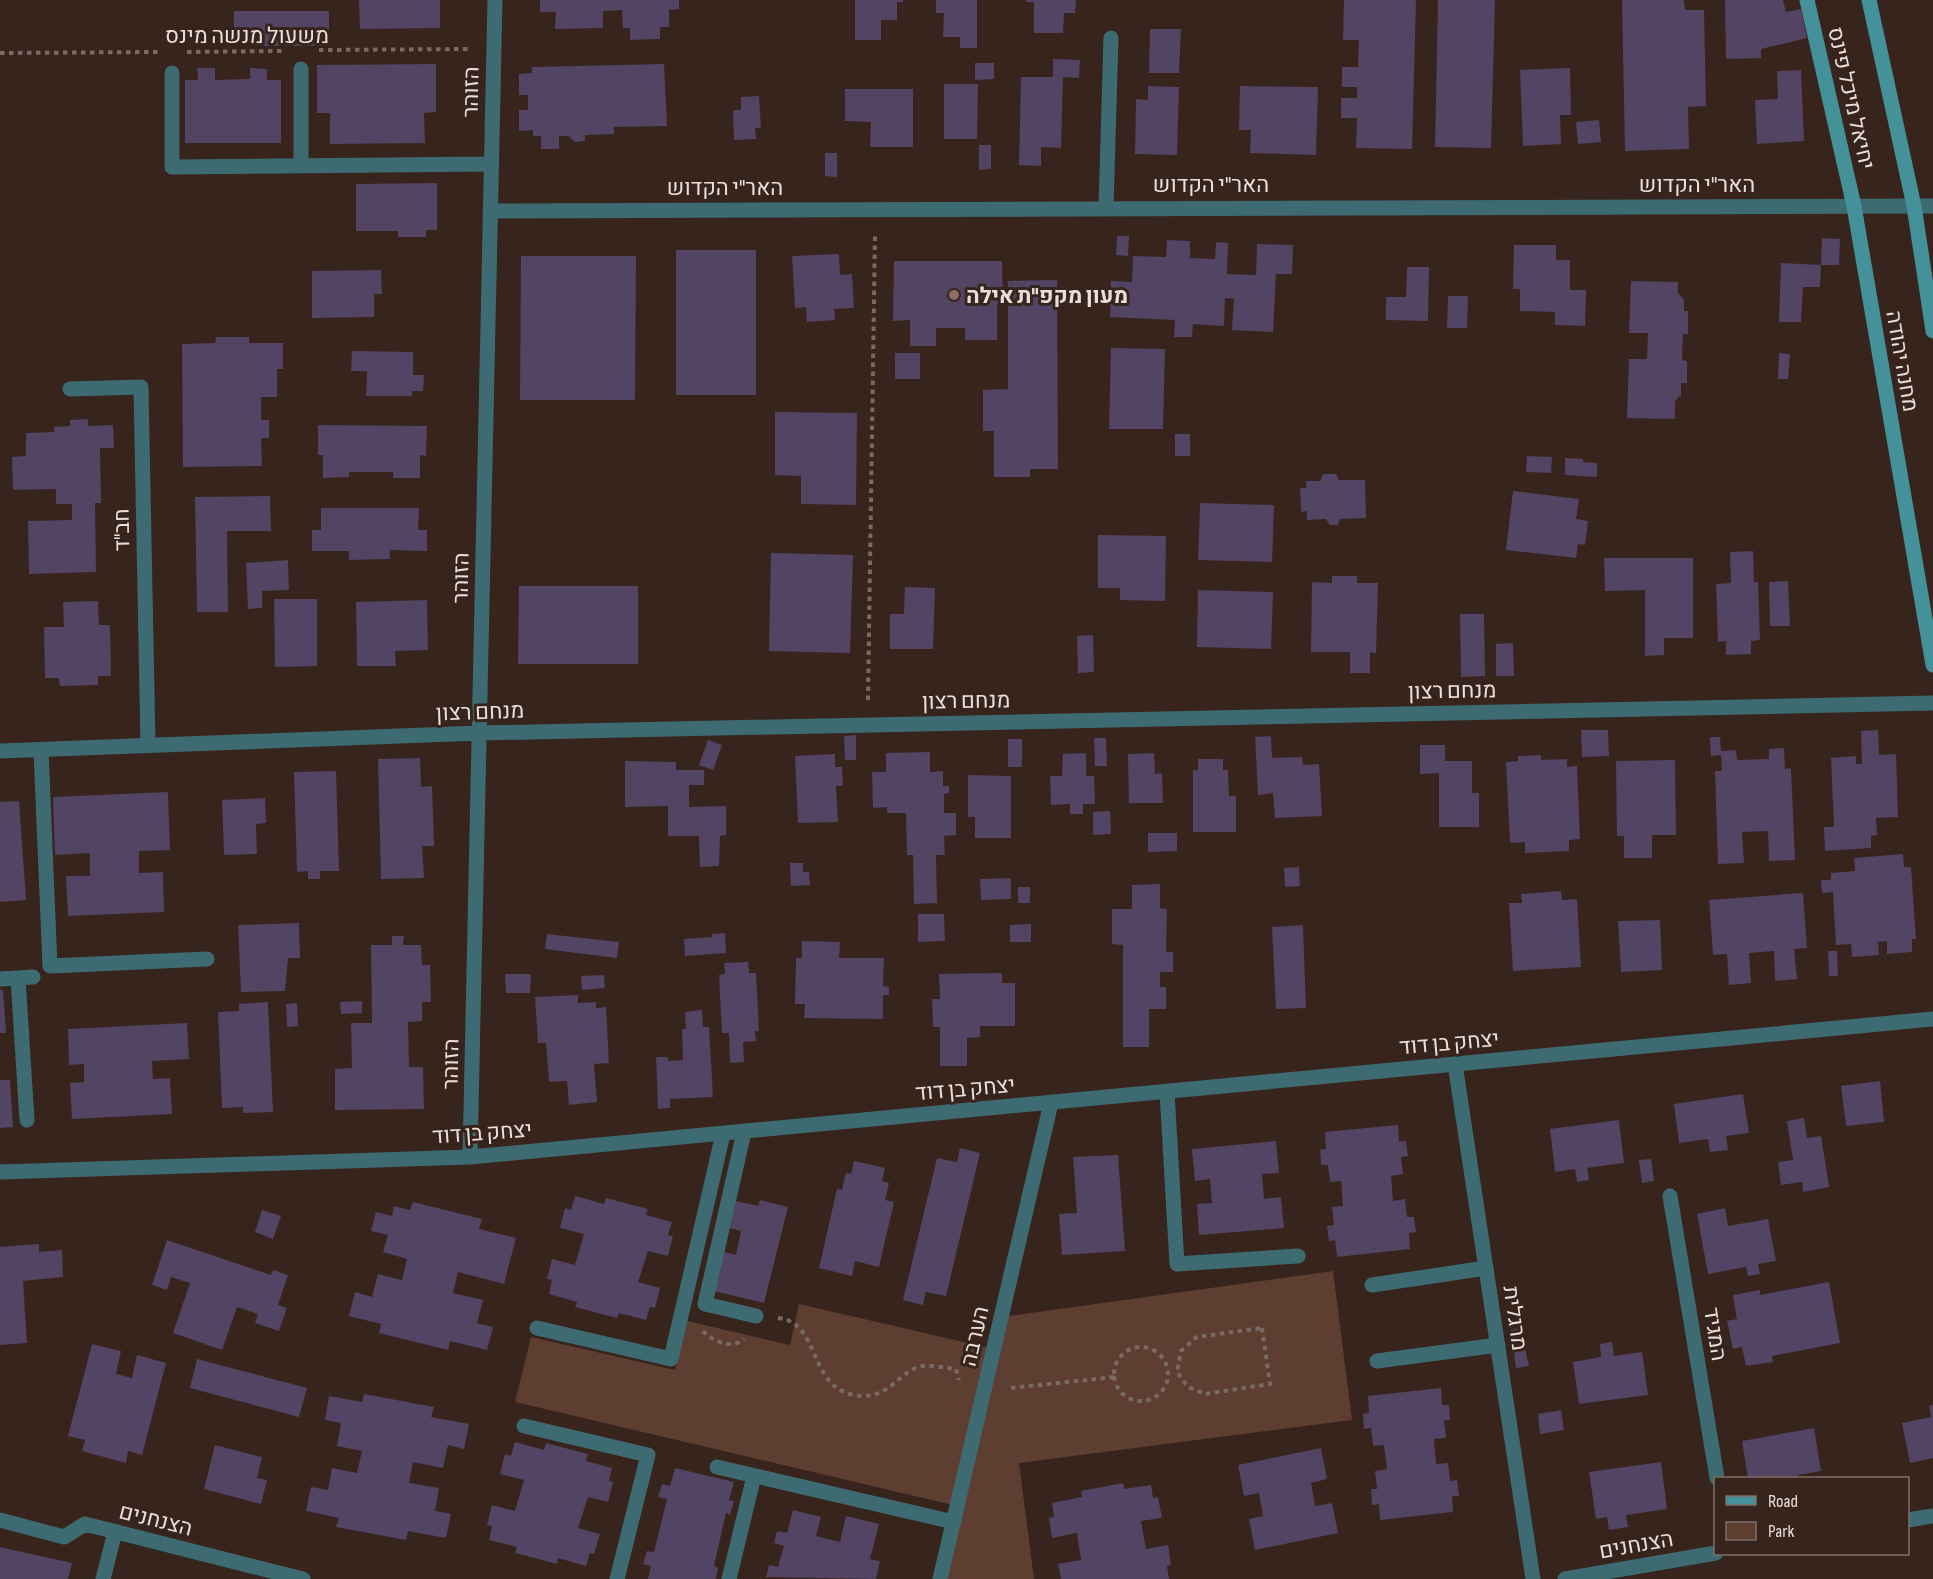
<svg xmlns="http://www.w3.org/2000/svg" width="1933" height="1579" viewBox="0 0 1933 1579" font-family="'Sofia Sans Condensed',Heebo,sans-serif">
<rect width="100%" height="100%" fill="#36241d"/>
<path fill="#5d3e31" d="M1333,1271l19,149 -333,43 15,116h-94l17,-73 -442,-104 16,-65 144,33 12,-49 103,24 9,-41 195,45 8,-32z"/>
<path fill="#524462" d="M359,0h81v28l-80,1z
M540,0h139v9l-10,1v17h-9v12l-30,1v-12h-7l-1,-18 -19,1v17l-48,1 1,-17h-16z
M855,0h48v2h-6v18h-16v20h-26z
M936,0h41v48h-17v-11h-17l1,-24h-8z
M1026,0h50l-1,13h-11l-1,20h-29v-31h-8z
M1344,0h72l-4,149 -56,-1 1,-30h-16v-20h16v-11h-15v-20h16l1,-27h-16z
M1438,0h57l-4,148 -56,-1z
M1622,0h62l1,10h19l2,96 -18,1 1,42 -64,2z
M1725,0h58l3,12 15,-3 6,29 -46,11v9l-35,1z
M234,11h95v35h-76v-17h-19z
M1150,29h31l-2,44h-30z
M1053,59l27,1 -1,18 -16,-1 -2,71 -20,-1v19l-22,-1 2,-88h32z
M975,63h19v16l-19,1z
M436,64v48l-12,1 1,30 -95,1v-31h-13v-48z
M664,64l3,62 -53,1v7l-29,1v6l-10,1 -7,-6h-9v13h-18v-13h-8v-6l-14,1v-21h9v-15h-9v-21l13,-1v-6z
M197,68h18v12l35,-1v-11l17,1v11h14v63h-96v-63h13z
M1570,68l1,47h-11l1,29 -38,2 -3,-76z
M1801,70l3,71 -47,3 -2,-44 23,-1 -1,-28z
M944,84h34l-1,55h-33z
M1148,86l31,1 -2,68 -42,-1 1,-55 12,1z
M1240,86l78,1 -2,68 -66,-2 1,-23h-12z
M845,89h68v58h-43l1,-25 -26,-1z
M759,96l2,32h-6l1,11 -22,1 -1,-30h8v-13z
M1599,120l2,22 -23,2 -2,-22z
M979,145h12v24l-12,1z
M825,153h12v24l-12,-1z
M437,183v47h-11v7h-28v-6h-42v-47z
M1117,236h12l-1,20 -12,-1z
M1822,238l18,1 -1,26h-18l-1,22h-17l-2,35h-22l2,-59 40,2z
M1167,240l23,1v17l25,1 1,-17 12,1 -1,31 29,1 1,-31 36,1 -1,29h-16l-3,58 -41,-2 2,-31 -9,-1 -1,28 -31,-2 -1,13h-18l1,-17 -65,-3 1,-36 21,1 1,-26 33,1z
M1514,245h42v15h14v30h16l-1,36 -30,-1v-13l-35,-1v-22h-7z
M676,250h80v145h-80z
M839,254l1,21 12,-1 2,34 -20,1 1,11 -28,2 -1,-15 -11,1 -3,-52z
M521,256h115l-1,144h-115z
M894,261h108l1,44h-6v35h-32v-12h-29v18h-26v-26l-17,1z
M1407,267h22l-1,54 -42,-1v-23h20z
M381,270l1,24h-8v23l-62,1v-47z
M1057,280l1,189h-28v8h-36v-46h-11v-41l25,-1v-108z
M1631,281l47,1v11l6,7v11h4v23h-5l-1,26 5,1v22h-6v12l-6,6v18l-48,-1 2,-59h18l1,-26h-19z
M1448,296h20l-1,32h-20z
M216,337h33v6h34v26h-6v28h-16v23h8v18h-8l1,28 -79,1 -1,-123 33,-1z
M1111,348l54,1 -2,80h-54z
M352,351l61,1v23h11l-1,16h-11v5h-46l1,-25h-16z
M895,353h25v26h-25z
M1779,353l11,1 -2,25h-10z
M775,412l82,1 -1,92 -55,-1v-28l-26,-1z
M88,419v7l25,-1 1,23h-14l1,55h-6l1,69 -67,2 -1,-53 44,-1v-16h-16v-15l-43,1 -1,-33 14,-1v-23l28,-1v-5l16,-1v-6z
M318,425l109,1 -1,30 -6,-1v23h-27v-6h-44v5l-26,1v-23h-5z
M1175,434h15v22h-15z
M1527,456l25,1 -1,16 -25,-1z
M1565,458l18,1v3l14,1v14l-32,-2z
M1323,474h13l3,6h26l1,38 -26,1 -2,6h-8l-4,-6 -19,1v-9l-6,1 -1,-24h6v-7h14z
M1513,491l66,8 -3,20 12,2 -3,24 -7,-1 -2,14 -70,-8z
M270,496l1,35h-44l1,81h-31l-2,-115z
M1200,503l74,2 -2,57 -74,-2z
M321,508h98l-1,22h9v21l-37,-1v9l-41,1v-9h-37v-21h9z
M1098,535l68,1 -1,65 -45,-1v-12h-22z
M1753,551l1,31h4l2,58 -9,1v13l-25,1v-14l-8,1 -2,-58 15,-1 -1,-31z
M771,553l82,2 -3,98 -81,-2z
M1604,558h89v80h-29v17l-19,1v-66l-40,1z
M288,560l1,30 -27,1v17l-14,1 -2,-46z
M1332,576h25v7h21l-2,70 -6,-1v21h-20v-21h-39l1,-70 20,1z
M1788,581l2,45h-20l-1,-44z
M519,586h119v78h-120z
M905,587l30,1 -2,61h-43v-35h14z
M1198,590l75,2 -2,57 -74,-2z
M274,599h43v67l-42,1z
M427,600l1,50 -33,1 1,15h-39l-1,-64z
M98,601l1,24h11l1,51h-13v9l-38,1 -1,-8h-14l-1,-51h20l-1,-25z
M1460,614h24l1,62 -24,1z
M1093,635l1,37 -16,1 -1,-37z
M1513,643l1,33h-18v-32z
M1581,730h27l1,26 -27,1z
M1878,730l1,25 17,-1 2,63 -22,1 1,17 -6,1v12l-46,3 -1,-24h10l-3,-69 25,-2v8h6l-1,-33z
M856,735v25h-11l-1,-24z
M1271,736l1,22 30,-1 1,8 16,-1 3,52 -47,2 -2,-25 -15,2 -3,-58z
M1710,737h10l1,14 15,-1 1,10 32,-1v-10l15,-1 1,21 6,-1 4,92 -26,1 -1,-30 -26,1 2,31 -26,1 -3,-93h7l-1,-16 -10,1z
M1094,738h12l1,28h-12z
M1008,739h14v28h-14z
M708,740l14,5 -9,25 -14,-5z
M1420,745h25v16h27v32h7v34h-40v-54l-19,1z
M930,752v20l13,-1v15h6v7l-5,1v19h12v22l-12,1 1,19h-9l1,48 -23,1 -1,-49h-6l-1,-42h-19v-6l-14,1 -1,-36h14v-19z
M1086,753v23h8l1,28h-12v10h-13v-10l-19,1 -1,-29h12l1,-22z
M1154,753l1,21 7,-1 1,30h-34l-1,-49z
M835,754v13h7l1,19h-7l2,36 -40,1 -3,-67z
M1541,755v5l26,-1v8l10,-1 3,73 -11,1v11l-44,2v-11l-15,1 -4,-81 12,-1v-5z
M420,758l1,29 11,-1 2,60h-12l2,32 -43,1 -3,-120z
M1198,759h25v11h5l1,26h7v36h-43v-62h5z
M1675,760l1,75h-24v23h-28v-22h-7l-1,-75z
M625,761l51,1v8h28v15h-15v22l37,-1v29l-6,1 -1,30 -19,1 -1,-31h-31v-30l-43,1z
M336,771l3,100h-19v8h-12v-8l-11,1 -3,-100z
M968,775l43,1v62h-36v-21h-7z
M168,792l2,58 -31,1v22l24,-1 1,40 -96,4 -2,-40h24v-23l-35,2 -2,-58z
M265,798l1,25 -10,1 1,30 -33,1 -2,-55z
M19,801l7,99 -26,2v-100z
M1110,811l1,23 -18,1v-23z
M1148,833h29v18l-29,1z
M1903,854l1,13h7l5,72h-4v13l-25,2v-13l-9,1 1,13 -27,2 -1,-13 -15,1 -3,-53 -11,1 -1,-13h10v-7l24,-2 -1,-13z
M790,863h13v9h6l1,13 -19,1z
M1299,867l1,19 -15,1 -1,-19z
M1011,878v21l-30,1 -1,-21z
M1160,884v24l7,1 -1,43h7v20h-13v15h6v22h-17v38h-26v-102l-11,-1v-35h20v-24z
M1018,887h12v16h-12z
M1561,891l1,9 15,-1 4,68 -68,4 -4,-68h13l-1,-9z
M1803,893l4,55 -13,1 3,30 -22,2 -1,-30 -25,2 2,30 -22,2 -2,-31 -14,1 -4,-55z
M918,914h26l1,27 -27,1z
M1660,920l2,50 -41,2 -3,-51z
M299,923l1,35h-12l-3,33 -44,1 -3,-67z
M1031,924v18h-21v-17z
M1303,925l3,83 -30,1 -4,-82z
M725,933l1,20 -41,3 -1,-17 28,-2v-3z
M547,934l72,8 -2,16 -72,-9z
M392,936h12l-1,9h18l1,20h8l1,37h-9v19l-14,1 1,45h14l1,42 -89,1v-41l17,-1 -1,-45h21l-1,-78h21z
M802,941l38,1 -1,16h45l-1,28 6,1v8h-6v24l-79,-1 1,-14h-10l1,-46h6z
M1828,951h9l1,25h-9z
M748,962l1,11h7l3,58h-4l1,10 -13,1 1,20 -14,1 -1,-30h-7l-3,-58 6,-1 -1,-11z
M1002,973v10h13v43h-35v11l-13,1v28h-27v-39h-7l-1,-28h8l-1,-25z
M505,974h26l-1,19h-24z
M604,975l1,13 -23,2 -1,-14z
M0,990h3l3,43h-6z
M578,995v8l18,-1v6l10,-1 3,56 -15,1 3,38 -28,3 -2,-24 -18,1 -3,-39h-8l-3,-46z
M362,1001v12l-21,1 -1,-12z
M268,1002l5,110 -30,1v-6l-21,1 -4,-96 21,-1v-7z
M297,1003l1,23 -11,1 -1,-23z
M702,1010l1,17h6l4,70 -43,2v9l-12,1 -2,-52h12v4l15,-1 -1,-31h4l-1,-17z
M187,1023l2,36 -37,2 1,18 17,-1 2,36 -100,5 -2,-36 14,-1v-18l-15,1 -1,-36z
M0,1080h10l3,47 -13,1z
M1880,1081l4,41 -38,4 -5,-40z
M1743,1094l6,39 -23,3 2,14 -18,2 -2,-13 -29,4 -5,-39z
M1804,1118l3,20 14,-2 8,51 -26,5 -1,-10 -21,3 -3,-23 15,-2 -6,-39z
M1619,1120l5,43 -37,5 2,12 -12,2 -2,-13 -20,3 -5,-43z
M1398,1125l1,17 7,-1 2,15 -7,1 2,17 -12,2 2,25 12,-2 2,18h7l2,15 -7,1 1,16 -73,8 -2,-17 -6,1 -2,-15 7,-1 -2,-18 11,-1 -2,-25 -11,1 -2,-17h-7l-1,-15 6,-1 -1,-17z
M1276,1141l3,32 -17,1 2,25 17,-2 3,31 -85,7 -2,-31 15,-1 -2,-24 -15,2 -3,-32z
M960,1148l20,5 -34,143 -20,-4 -3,13 -20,-5 34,-142 20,4z
M1118,1155l7,96 -63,4 -3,-41 18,-1 -4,-56z
M1651,1159l3,22 -12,2 -3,-23z
M854,1161l31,7 -3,13 7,2 -4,17 9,2 -15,65 -24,-6 -3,15 -33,-8 18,-79 5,1 4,-17 5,1z
M575,1196l29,8 2,-6 42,11 -2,6 26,7 -4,13 5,1 -5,20 -20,-5 -10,31 22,6 -5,20 -5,-1 -4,13 -27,-7 -2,5 -42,-11 2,-5 -28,-8 3,-14 -5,-1 5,-20 23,6 9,-31 -24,-6 5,-20 6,2z
M760,1200l28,7 -24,96 -50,-12 10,-39 12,3 5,-24 -12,-3 7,-27 22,5z
M413,1202l69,17 -3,10 37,9 -12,46 -46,-12 -5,21 30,7 -6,23 16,4 -6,23 -37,-9 -2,9 -69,-17 2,-9 -32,-8 6,-24 17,5 6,-23 24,6 5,-21 -24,-7 5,-17 -17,-4 5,-19 16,4 2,-10 16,4z
M1725,1208l3,18 40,-7 8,42 -18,3 2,10 -12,2 -2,-9 -38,7 -11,-60z
M262,1210l19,6 -8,23 -18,-7z
M167,1240l104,35 2,-5 15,5 -10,30 9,3 -8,23 -24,-8 3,-9 -21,-7 -15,43 -49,-17 17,-50 -19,-6 -4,13 -15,-5z
M39,1244v8l23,-2 1,27 -40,4 4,62 -27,2v-98z
M1829,1282l11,61 -68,13 1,6 -27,4 -4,-19 -9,2 -6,-28 10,-2 -4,-24 27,-5v5z
M1520,1328l9,38 -13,2 -5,-38z
M1612,1342l2,14 28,-4 6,43 -69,9 -6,-42 28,-5 -1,-13z
M92,1344l29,7 -5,23 16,4 5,-23 29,8 -24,92 -14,-4 -2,12 -44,-12 3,-11 -17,-4z
M197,1359l110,29 -8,29 -109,-29z
M1441,1388l1,17h7l1,15h-6l2,18 -12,1 2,25 12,-1 2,18 7,-1 2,16h-7l1,16 -73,8 -1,-16 -7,1 -1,-16h6l-2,-18 12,-2 -3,-24 -11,1 -2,-18 -7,1 -1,-15 6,-1 -1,-17z
M364,1394l70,13 -3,10 38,7 -5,25 -16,-4 -5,23 -30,-6 -4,21 30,5 -4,23 16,3 -5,24 -38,-7 -2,9 -70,-13 3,-9 -33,-7 5,-24 17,3 4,-22 25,5 5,-22 -25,-5 4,-23 -16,-3 4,-24 33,6z
M1933,1405v53l-23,5 -8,-40 29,-6 -2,-11z
M1561,1410l3,20 -24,4 -2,-20z
M1814,1428l7,43 -23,4 1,3h-51l-6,-37z
M515,1442l29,8 2,-7 42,11 -2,7 26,7 -3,13 4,1 -5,20 -20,-5 -10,31 22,6 -6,20 -4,-1 -4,13 -28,-8 -1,6 -42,-11 2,-6 -28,-7 3,-14 -5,-1 5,-20 23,6 9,-31 -24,-6 5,-20 6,2z
M215,1445l47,12 -5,21 10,2 -6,24 -57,-15z
M1321,1448l6,31 -16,4 4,23 17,-3 6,30 -83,17 -6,-31 14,-3 -4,-23 -15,3 -6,-31z
M1661,1462l6,47 -41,6 2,12 -19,3 -2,-13 -11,2 -7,-47z
M675,1468l59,14 -5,18 5,1 -4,14 -4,-2 -12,53 4,2 -2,11h-68l3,-13 -8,-2 4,-13 7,1 13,-53 -9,-2 4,-13 8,2z
M1123,1483l1,6 27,-4 2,13 5,-1 4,21 -21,3 5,28 22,-4 3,20 -4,1 2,13h-108l-3,-15 23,-4 -4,-27 -25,5 -3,-20 5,-1 -2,-14 30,-6 -1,-6z
M793,1510l28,7 -5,19 24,6 6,-26 33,8 -9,35 10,2 -4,18 -110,-2 3,-12 9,2 6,-21 -10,-3 3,-12 10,2z
M0,1547l72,16 -4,16h-68z"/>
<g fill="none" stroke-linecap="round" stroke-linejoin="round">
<path stroke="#7a6a64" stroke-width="4" stroke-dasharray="4.5 4.5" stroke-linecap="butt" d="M319,50l151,-1
M187,52l97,-1
M0,53l158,-1
M868,700l7,-467
M778,1318c43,4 29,68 76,77 36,7 45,-26 69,-29 10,-1 22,2 33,3l3,11
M1262,1328l8,56 -65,10 -17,-7 -11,-15 4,-21 16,-14z
M703,1331c9,10 29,19 41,8
M1114 1374a27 27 0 1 1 54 0a27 27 0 1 1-54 0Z
M1011,1388l104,-11"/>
<path stroke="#3e6b71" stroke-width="15" d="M301,69v97
M172,73v94l319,-3
M1106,207l5,-169
M41,750l9,216 157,-7
M18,978l9,142
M0,979l33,-2
M1167,1092l10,172 121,-8
M744,1132l-39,172 51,12
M1372,1285l114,-17
M537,1328l134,31 52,-225
M1377,1361l121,-16
M524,1426l124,29 -31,124
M717,1467l237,55
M103,1579l12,-47
M729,1579l25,-103"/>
<path stroke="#3e6b71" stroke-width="15" d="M490,211l1443,-5
M70,389l71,-2 7,358
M0,751l479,-18 1454,-30
M1455,1064l78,515
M470,1157l25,-1157
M1670,1196l47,282
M0,1520l64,17 21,-13 218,55
M1908,1520l25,-4
M940,1579l111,-476
M1565,1579l151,-26"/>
<path stroke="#3e6b71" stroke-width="15" d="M0,1172l470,-15 1463,-138"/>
<path stroke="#44919a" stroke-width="15" d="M1807,0l47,206 79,459
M1869,0l45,206 19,125"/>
</g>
<circle fill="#8d6e63" stroke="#36241d" stroke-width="2" cx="954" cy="295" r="6"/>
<g text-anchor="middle" stroke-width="6" stroke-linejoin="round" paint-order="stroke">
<g font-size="22" fill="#eaded9" stroke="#36241d">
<text x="247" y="43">משעול מנשה מינס</text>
<text transform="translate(470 92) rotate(-89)" y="8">הזוהר</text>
<text transform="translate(1852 98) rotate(77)" y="8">יחיאל מיכל פינס</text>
<text x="1211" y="192">האר"י הקדוש</text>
<text x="1697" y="192">האר"י הקדוש</text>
<text x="725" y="195">האר"י הקדוש</text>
<text transform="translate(1903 361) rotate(80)" y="8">מחנה יהודה</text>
<text transform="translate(121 530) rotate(-91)" y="8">חב"ד</text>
<text transform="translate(460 578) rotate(-89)" y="8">הזוהר</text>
<text transform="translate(1452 690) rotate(-1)" y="8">מנחם רצון</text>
<text transform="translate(966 700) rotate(-1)" y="8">מנחם רצון</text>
<text transform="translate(480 711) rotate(-2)" y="8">מנחם רצון</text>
<text transform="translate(1449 1042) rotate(-5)" y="8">יצחק בן דוד</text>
<text transform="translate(450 1064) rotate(-89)" y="8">הזוהר</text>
<text transform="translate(965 1088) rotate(-5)" y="8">יצחק בן דוד</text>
<text transform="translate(482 1132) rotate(-4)" y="8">יצחק בן דוד</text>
<text transform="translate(1516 1318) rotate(82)" y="8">מרגלית</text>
<text transform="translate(1716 1334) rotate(81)" y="8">המגיד</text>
<text transform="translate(974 1336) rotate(-77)" y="8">הערבה</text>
<text transform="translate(156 1519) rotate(14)" y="8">הצנחנים</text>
<text transform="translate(1636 1544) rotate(-10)" y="8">הצנחנים</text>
</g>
<g font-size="22" font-weight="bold" fill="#eaded9" stroke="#36241d" text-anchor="start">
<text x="966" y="303">מעון מקפ"ת אילה</text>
</g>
</g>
<rect x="1714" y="1477" width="195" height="78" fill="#36241d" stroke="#7e6e68" stroke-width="1.5"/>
<rect x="1726" y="1496" width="30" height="9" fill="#44919a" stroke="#7e6e68" stroke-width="1.5"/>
<text x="1768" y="1507" font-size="18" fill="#eaded9">Road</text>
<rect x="1726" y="1522" width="30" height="18" fill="#5d3e31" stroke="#7e6e68" stroke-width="1.5"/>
<text x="1768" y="1537" font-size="18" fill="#eaded9">Park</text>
</svg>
